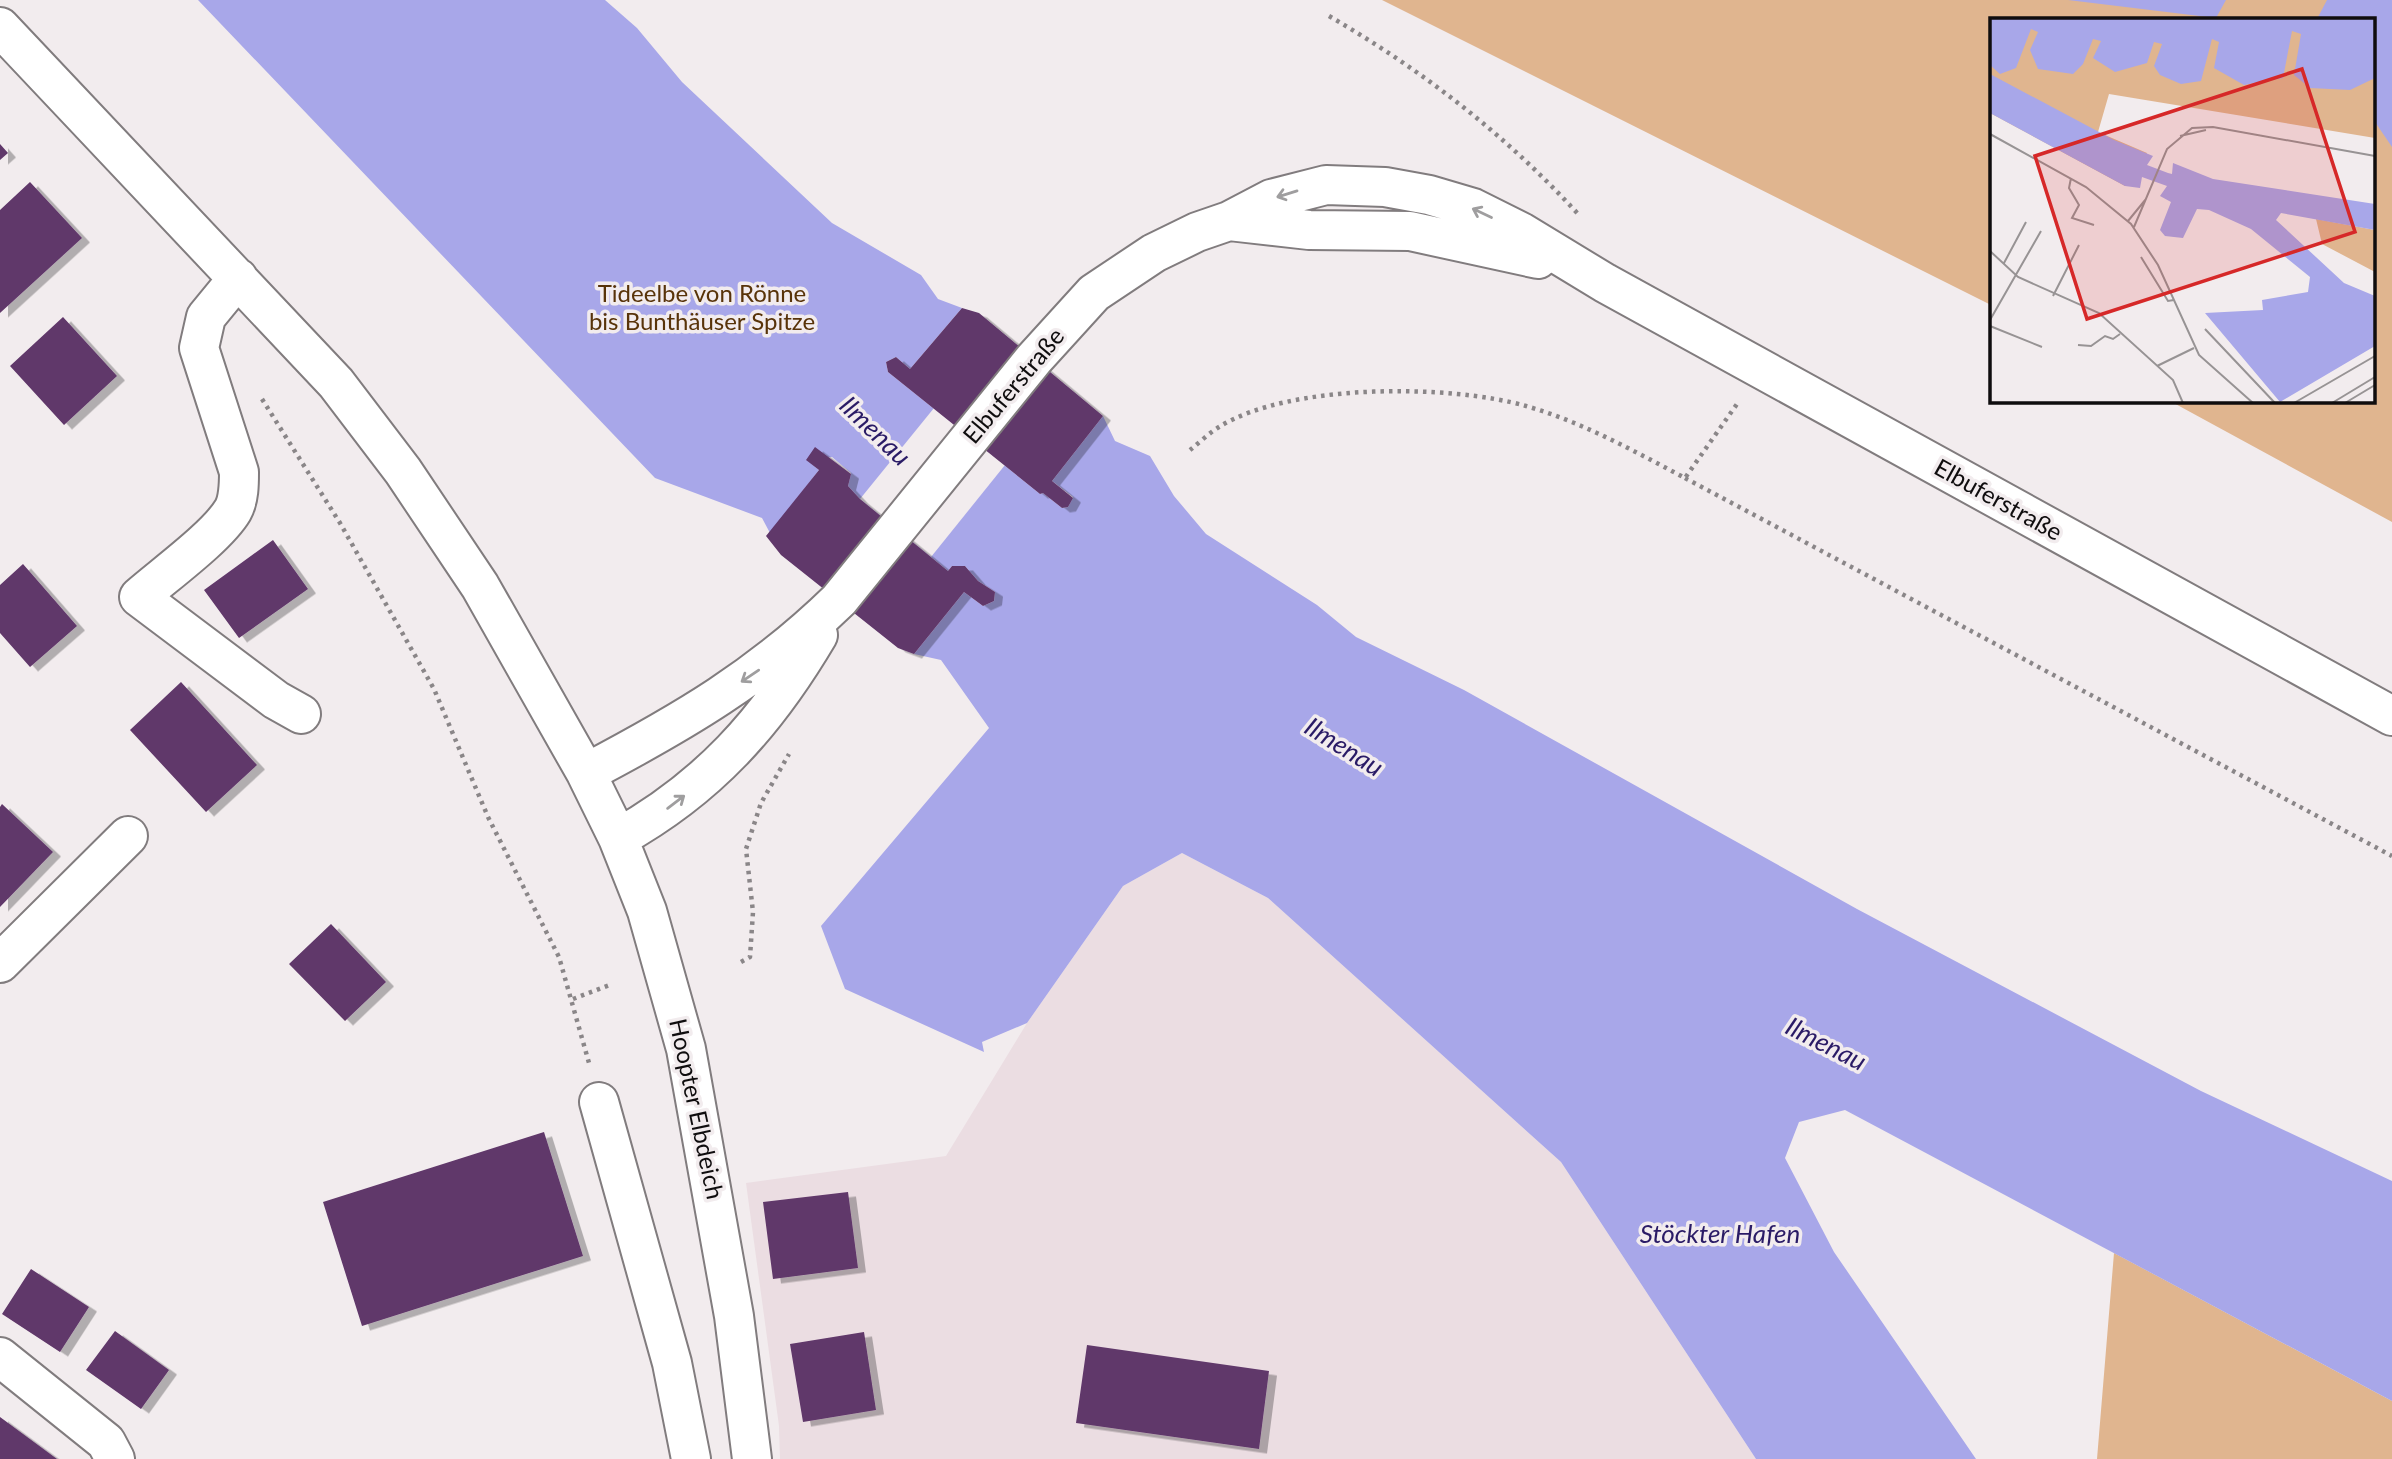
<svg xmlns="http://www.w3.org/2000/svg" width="2392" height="1459" viewBox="0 0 2392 1459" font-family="Lato,sans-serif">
<defs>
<filter id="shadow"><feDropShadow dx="8" dy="4.5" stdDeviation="0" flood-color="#0004"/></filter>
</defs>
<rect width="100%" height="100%" fill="#f2ecee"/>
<path fill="#ebdde2" d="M1182,853l86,45 293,264 195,297h-976l-1,-33 -33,-243 200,-27 81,-133 96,-137z"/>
<path fill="#e0b58f" d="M1382,0h1010v522l-222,-121h203v-382h-382v286z
M2114,1253l278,148v58h-295z"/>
<path fill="#a8a7e9" d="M198,0h407l32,28 45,54 150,141 89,52 17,24 24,9 -52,61 -14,-12 -10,5 2,10 152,122 3,-1 19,15 6,-1 5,-10 -21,-16 51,-65 12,25 35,15 24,40 32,38 111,71 39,32 108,53 393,219 344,182 191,90v220l-547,-291 -46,12 -14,36 49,94 142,207h-220l-195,-297 -293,-264 -86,-45 -59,33 -96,137 -45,19 2,10 -139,-63 -24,-63 168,-198 -48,-68 -27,-6 50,-62 19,14 11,-5 1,-9 -17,-11 -13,-15h-13l-4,5 -88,-72 -12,-13 3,-13 -19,-16 -25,3 12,10 -49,63 -8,-15 -107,-40z
M2068,0h158l-10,18z
M2327,0h65v147l-19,-28v-100h-56z"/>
<path fill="#f2ecee" d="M934,408l71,57 -74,92 -71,-58z"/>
<path fill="#60376a" filter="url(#shadow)" d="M0,144l8,9 -8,7z
M30,182l52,56 -82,75v-103z
M962,308l17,5 124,103 -51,65 21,17 -5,9 -6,1 -19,-15 -3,1 -152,-122 -2,-10 10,-5 14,12z
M63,317l54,59 -53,49 -54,-59z
M815,447l36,27 -3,12 12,13 88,72 4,-5h13l13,15 17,11 -1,9 -11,5 -19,-14 -50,62 -16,-6 -117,-93 -15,-19 53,-66 -13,-10z
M273,540l35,49 -69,49 -35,-48z
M23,564l54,62 -47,41 -30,-34v-48z
M181,682l76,83 -51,47 -76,-82z
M2,804l51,48 -53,55v-100z
M331,924l55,58 -41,39 -56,-57z
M544,1132l39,124 -221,70 -39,-124z
M848,1192l10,76 -85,11 -10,-77z
M31,1269l58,38 -29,45 -58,-38z
M115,1331l54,39 -28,39 -55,-39z
M864,1332l12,78 -73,12 -13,-78z
M1087,1345l182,26 -10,78 -183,-26z
M0,1417l57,42h-57z"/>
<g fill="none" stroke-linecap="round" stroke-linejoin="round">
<defs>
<path id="minor" d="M0,27l336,356 67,88 77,115 106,187 32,65 29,73 39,138 48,267 18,143
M1229,221l80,9 101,1 128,28
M238,278l-32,39 -7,31 40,124c0,12 0,27 -6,38 -16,27 -69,65 -94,87l137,103 25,14
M586,773c97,-51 174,-96 253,-173l195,-241 60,-66 60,-40 43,-21 32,-11 42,-22 55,-14 59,2 44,8 44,13 48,24 84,51 787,433
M618,838c90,-50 148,-115 200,-203
M0,963l128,-127
M599,1102l73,261 19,96
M0,1357l106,85 9,17"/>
</defs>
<use href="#minor" stroke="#817c7e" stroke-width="42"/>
<path stroke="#8a8688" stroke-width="4.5" stroke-dasharray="3.5 5" stroke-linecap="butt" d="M1329,16c93,54 177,119 250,199
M262,399l78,124 94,166 54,128 71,140 30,106
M1190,450c9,-7 19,-17 29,-23 70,-44 230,-43 307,-21 56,16 108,45 159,72l52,-74
M1685,478l707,378
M741,962l9,-5 3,-45 -7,-63 15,-46 28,-49
M573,999l39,-15"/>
<use href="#minor" stroke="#fff" stroke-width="38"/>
</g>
<defs><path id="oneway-shaft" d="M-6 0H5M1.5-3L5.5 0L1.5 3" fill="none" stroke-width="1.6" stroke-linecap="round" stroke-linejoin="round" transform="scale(1.75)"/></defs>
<g stroke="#9f9e9f">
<use href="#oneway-shaft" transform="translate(1287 194) rotate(163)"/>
<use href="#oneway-shaft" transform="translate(1482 213) rotate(-155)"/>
<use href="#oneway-shaft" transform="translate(750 676) rotate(146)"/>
<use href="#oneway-shaft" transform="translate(676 802) rotate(-37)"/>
</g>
<g text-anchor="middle" stroke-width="7" stroke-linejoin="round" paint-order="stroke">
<g font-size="24" fill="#583309" stroke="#f2ecee">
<text x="702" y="302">Tideelbe von Rönne<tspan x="702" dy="28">bis Bunthäuser Spitze</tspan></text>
</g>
<g font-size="24" fill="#0f0d0e" stroke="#f2ecee">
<text transform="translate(1014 386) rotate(-50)" y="8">Elbuferstraße</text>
<text transform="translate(1998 500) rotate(29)" y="8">Elbuferstraße</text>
<text transform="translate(696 1109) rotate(78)" y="8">Hoopter Elbdeich</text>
</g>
<g font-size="26" font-style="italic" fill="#2a1b66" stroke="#f2ecee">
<text transform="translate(875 431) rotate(44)" y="9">Ilmenau</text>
<text transform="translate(1344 747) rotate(32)" y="9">Ilmenau</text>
<text transform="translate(1826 1044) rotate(27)" y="9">Ilmenau</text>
<text x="1720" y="1243">Stöckter Hafen</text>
</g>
</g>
<g transform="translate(1990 18)">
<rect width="385" height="385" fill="#f2ecee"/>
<path d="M0,0h385v120l-266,-44 -11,38 49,21 -12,33h-10l-135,-73zM326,201l59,11v42l-53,-28z" fill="#e0b58f"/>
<path d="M0,0h385v60l-25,12 -40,-2 -16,-13 7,-41 -9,-3 -9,47 -39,7 -30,-17 5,-26 -7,-3 -11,42 -20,3 -21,-9 -6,-9 8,-22 -8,-2 -7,21 -32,9 -22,-14 8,-17 -8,-2 -10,25 -10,10 -35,-5 -8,-19 8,-18 -7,-3 -15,39 -16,6 -10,-9zM0,56l124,66 39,16 -6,9 21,8 4,1 1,-11 40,16 162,25v26l-94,-17 -5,7 68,63 31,13v50l-95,56 -75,-89 58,-3 -1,-10 46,-8 2,-15 -59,-48 -42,-19 -12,-1 -14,29 -18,-2 -5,-6 11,-28 -11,-6 7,-10 -25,-9 -2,11 -15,-2 -135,-73z" fill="#a8a7e9"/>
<path fill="none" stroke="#979394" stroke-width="2" d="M0,116l96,53 45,37 27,41 41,90 54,48M190,118l26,-6M81,160l-2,10 10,17 -7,13 22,7M138,203l18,-22M144,209l33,-78 25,-21 21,-1 162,29M0,233l28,26 81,36 74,67 10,23M151,239l27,44 6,-1M14,245l22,-41M63,278l26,-51M0,302l51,-89M0,308l52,21M215,311l70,74M88,327l13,1 14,-10 8,3 7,-5M167,348l37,-18M304,385l81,-47M342,385l43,-26M355,385l30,-18"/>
<path fill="#d62828" fill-opacity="0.15" stroke="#d62828" stroke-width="3.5" d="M312,51l53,163 -268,87 -52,-163z"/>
<rect width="385" height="385" fill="none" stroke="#0f0d0e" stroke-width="3.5"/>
</g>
</svg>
